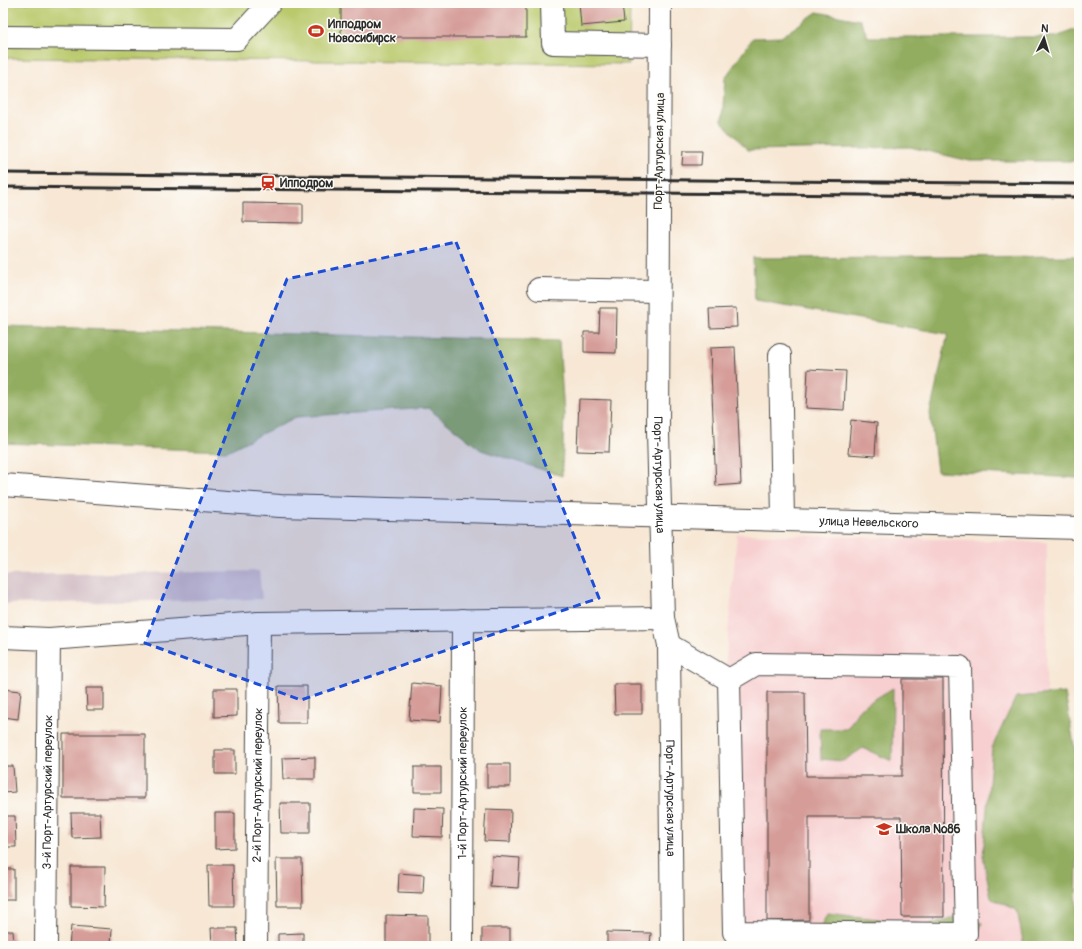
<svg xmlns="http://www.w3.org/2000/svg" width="1082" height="949" viewBox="0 0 1082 949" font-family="Pangolin,sans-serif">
<rect width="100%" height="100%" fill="#fdfcf7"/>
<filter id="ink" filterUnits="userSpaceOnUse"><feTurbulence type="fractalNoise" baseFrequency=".025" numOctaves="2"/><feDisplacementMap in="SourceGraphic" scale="8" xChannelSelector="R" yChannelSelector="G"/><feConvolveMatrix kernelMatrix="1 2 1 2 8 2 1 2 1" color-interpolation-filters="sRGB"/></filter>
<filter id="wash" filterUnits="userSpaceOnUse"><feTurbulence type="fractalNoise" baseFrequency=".012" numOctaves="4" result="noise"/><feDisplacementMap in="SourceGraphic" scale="16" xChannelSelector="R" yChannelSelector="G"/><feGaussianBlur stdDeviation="0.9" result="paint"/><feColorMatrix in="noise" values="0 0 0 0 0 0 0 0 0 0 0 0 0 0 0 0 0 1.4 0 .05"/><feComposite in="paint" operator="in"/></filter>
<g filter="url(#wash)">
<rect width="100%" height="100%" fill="#f7e7d4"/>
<path fill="#f7cfd0" d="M737,534l310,8 -2,404h-321l-3,-234z"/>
<path fill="#d2bdc5" d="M259,571l3,28 -259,5v-29z"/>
<path fill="#bac96c" stroke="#727a4c" d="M3,3h627l-1,61 -626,-6z"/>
<path fill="#93ad60" stroke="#5f6c46" d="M817,12l43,8 8,17h188l23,-9v133h-109l-60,-14 -162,3 -26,-28 3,-44 28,-40 28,-1z
M1079,256v222l-142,-7 -7,-58 18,-79 -193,-33 -2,-43z
M3,326l556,15 5,73 -2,62 -81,-26 -53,-42 -132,9 -69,34 -224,-8z
M893,688l-1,73 -29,-13 -20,13 -22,-2 -1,-30h27l13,-21z
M1065,693l13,74 -2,179h-52l-7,-36 -26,-12 -8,-42 9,-108 24,-51z
M827,913l100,12 28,-8 27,6 -7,21 -7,2h-156z
M741,928l46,10 2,8h-64z"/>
<g id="blocks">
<path fill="#d59c98" d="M341,3h185v34h-185z
M579,3h43l2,19 -43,4z
M683,151h19l-1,14h-19z
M243,203l60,1v19l-60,-1z
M600,308h17l-1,45 -32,-1v-20h15z
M736,308l1,19 -27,1 -1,-19z
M735,347l6,137 -25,2 -6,-138z
M808,369l38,2 -2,39 -38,-2z
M579,399l32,1 -2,52 -32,-1z
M851,420l26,3 -2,33 -27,-2z
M902,679h41l1,238h-42l-1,-100h-92v103l-42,1v-229h38l1,84h96z
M412,683l30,3 -2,36 -31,-2z
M614,684h28v30h-27z
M278,686h29v37h-28z
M86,688h18v22h-17z
M3,689l18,2 -3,28 -15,-2z
M214,689h23v27l-23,1z
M63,734h82v64h-82z
M215,750h20v24h-20z
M315,757v22h-32l-1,-21z
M487,764h23v23h-23z
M3,766h10l2,26 -12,1z
M414,767h27v25h-27z
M280,803h30v30h-29z
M414,808l29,1 -1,28 -29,-1z
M486,809l25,1 -1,32 -26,-1z
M71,813h29l1,24 -29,1z
M215,813h20v35l-20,1z
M3,816h12l1,31h-13z
M492,856l28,2 -2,30 -28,-2z
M276,859h26l1,47h-26z
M208,865h25l1,41h-25z
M71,867h34l-1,40 -33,-1z
M3,869h11v31h-11z
M399,873l25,2 -1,19 -25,-1z
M386,915l42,1v30h-42z
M71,926l41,3 -1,17h-42z
M211,928h26l1,18h-26z
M482,928h28v18h-28z
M3,931h10l1,15h-11z
M607,932l44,1 -1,13h-43z
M303,933v13h-25v-12z"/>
</g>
</g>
<g filter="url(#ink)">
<use href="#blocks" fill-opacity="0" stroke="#4a4744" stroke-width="1"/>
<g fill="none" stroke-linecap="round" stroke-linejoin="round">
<defs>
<g id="minor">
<path d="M552,3l1,40 107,2"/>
<path id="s1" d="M660,3l-2,429 5,186 6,27 3,301"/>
<path d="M3,37l234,2 33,-36"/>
<path d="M539,289l118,2"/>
<path d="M780,355l3,164"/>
<path id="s2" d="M3,485l277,21 799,22"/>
<path d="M3,637l46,2 210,-16 404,-5"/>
<path d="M669,645l60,35 5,252 232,2 -6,-267 -204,-3 -27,16"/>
<path id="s3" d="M46,946l3,-307"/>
<path id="s4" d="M256,946l3,-323"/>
<path id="s5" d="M462,946l1,-326"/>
</g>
</defs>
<use href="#minor" stroke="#4a4744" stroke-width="24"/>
<use href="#minor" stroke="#fff" stroke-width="22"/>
<path stroke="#2b2b2b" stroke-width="3" d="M3,173l1076,11
M3,187l1076,10"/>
</g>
</g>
<path fill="#1d4ed8" fill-opacity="0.2" stroke="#1d4ed8" stroke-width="3" stroke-dasharray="8 5" stroke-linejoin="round" d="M456,242l143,356 -298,102 -156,-57 142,-364z"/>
<defs>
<symbol id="stadium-bare" viewBox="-9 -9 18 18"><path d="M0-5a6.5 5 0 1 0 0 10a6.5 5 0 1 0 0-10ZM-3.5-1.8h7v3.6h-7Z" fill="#c8321e" stroke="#fdfcf7" stroke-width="2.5" paint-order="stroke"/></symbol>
<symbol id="station-bare" viewBox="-9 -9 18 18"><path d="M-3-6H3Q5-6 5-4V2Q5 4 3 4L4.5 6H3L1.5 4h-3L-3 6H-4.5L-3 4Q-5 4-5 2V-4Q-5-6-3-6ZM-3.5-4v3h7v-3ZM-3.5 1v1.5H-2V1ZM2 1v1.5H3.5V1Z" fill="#c8321e" stroke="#fdfcf7" stroke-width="2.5" paint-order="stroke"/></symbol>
<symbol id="school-bare" viewBox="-9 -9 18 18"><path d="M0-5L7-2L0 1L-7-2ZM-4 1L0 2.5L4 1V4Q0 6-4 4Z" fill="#c8321e" stroke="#fdfcf7" stroke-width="2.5" paint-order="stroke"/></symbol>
</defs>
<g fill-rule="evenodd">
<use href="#stadium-bare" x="305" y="20" width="22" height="22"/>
<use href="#station-bare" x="257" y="172" width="22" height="22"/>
<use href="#school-bare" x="873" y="818" width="22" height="22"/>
</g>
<g text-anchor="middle" stroke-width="3" stroke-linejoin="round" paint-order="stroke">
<g font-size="12" font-weight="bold" fill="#2b2b2b" stroke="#fdfcf7" text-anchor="start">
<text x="328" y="28">Ипподром<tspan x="328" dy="14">Новосибирск</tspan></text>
<text x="280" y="187">Ипподром</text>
<text x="896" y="833">Школа №86</text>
</g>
<g font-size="12" fill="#2b2b2b" stroke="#fdfcf7">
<text transform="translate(659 151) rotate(-89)" y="4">Порт-Артурская улица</text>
<text dy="4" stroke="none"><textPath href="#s1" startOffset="472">Порт-Артурская улица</textPath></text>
<text dy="4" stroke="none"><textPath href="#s2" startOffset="867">улица Невельского</textPath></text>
<text dy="4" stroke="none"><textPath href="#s5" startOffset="163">1-й Порт-Артурский переулок</textPath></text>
<text dy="4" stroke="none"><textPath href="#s4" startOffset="161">2-й Порт-Артурский переулок</textPath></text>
<text dy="4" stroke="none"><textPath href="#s3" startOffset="154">3-й Порт-Артурский переулок</textPath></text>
<text dy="4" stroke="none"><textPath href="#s1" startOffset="796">Порт-Артурская улица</textPath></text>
</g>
</g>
<rect width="1082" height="949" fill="none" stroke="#fdfcf7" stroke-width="16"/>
<g transform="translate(1044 38) rotate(5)" stroke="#fdfcf7" stroke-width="3" paint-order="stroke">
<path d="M0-3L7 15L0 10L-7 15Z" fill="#2b2b2b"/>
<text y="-6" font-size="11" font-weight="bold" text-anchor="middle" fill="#2b2b2b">N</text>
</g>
</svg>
